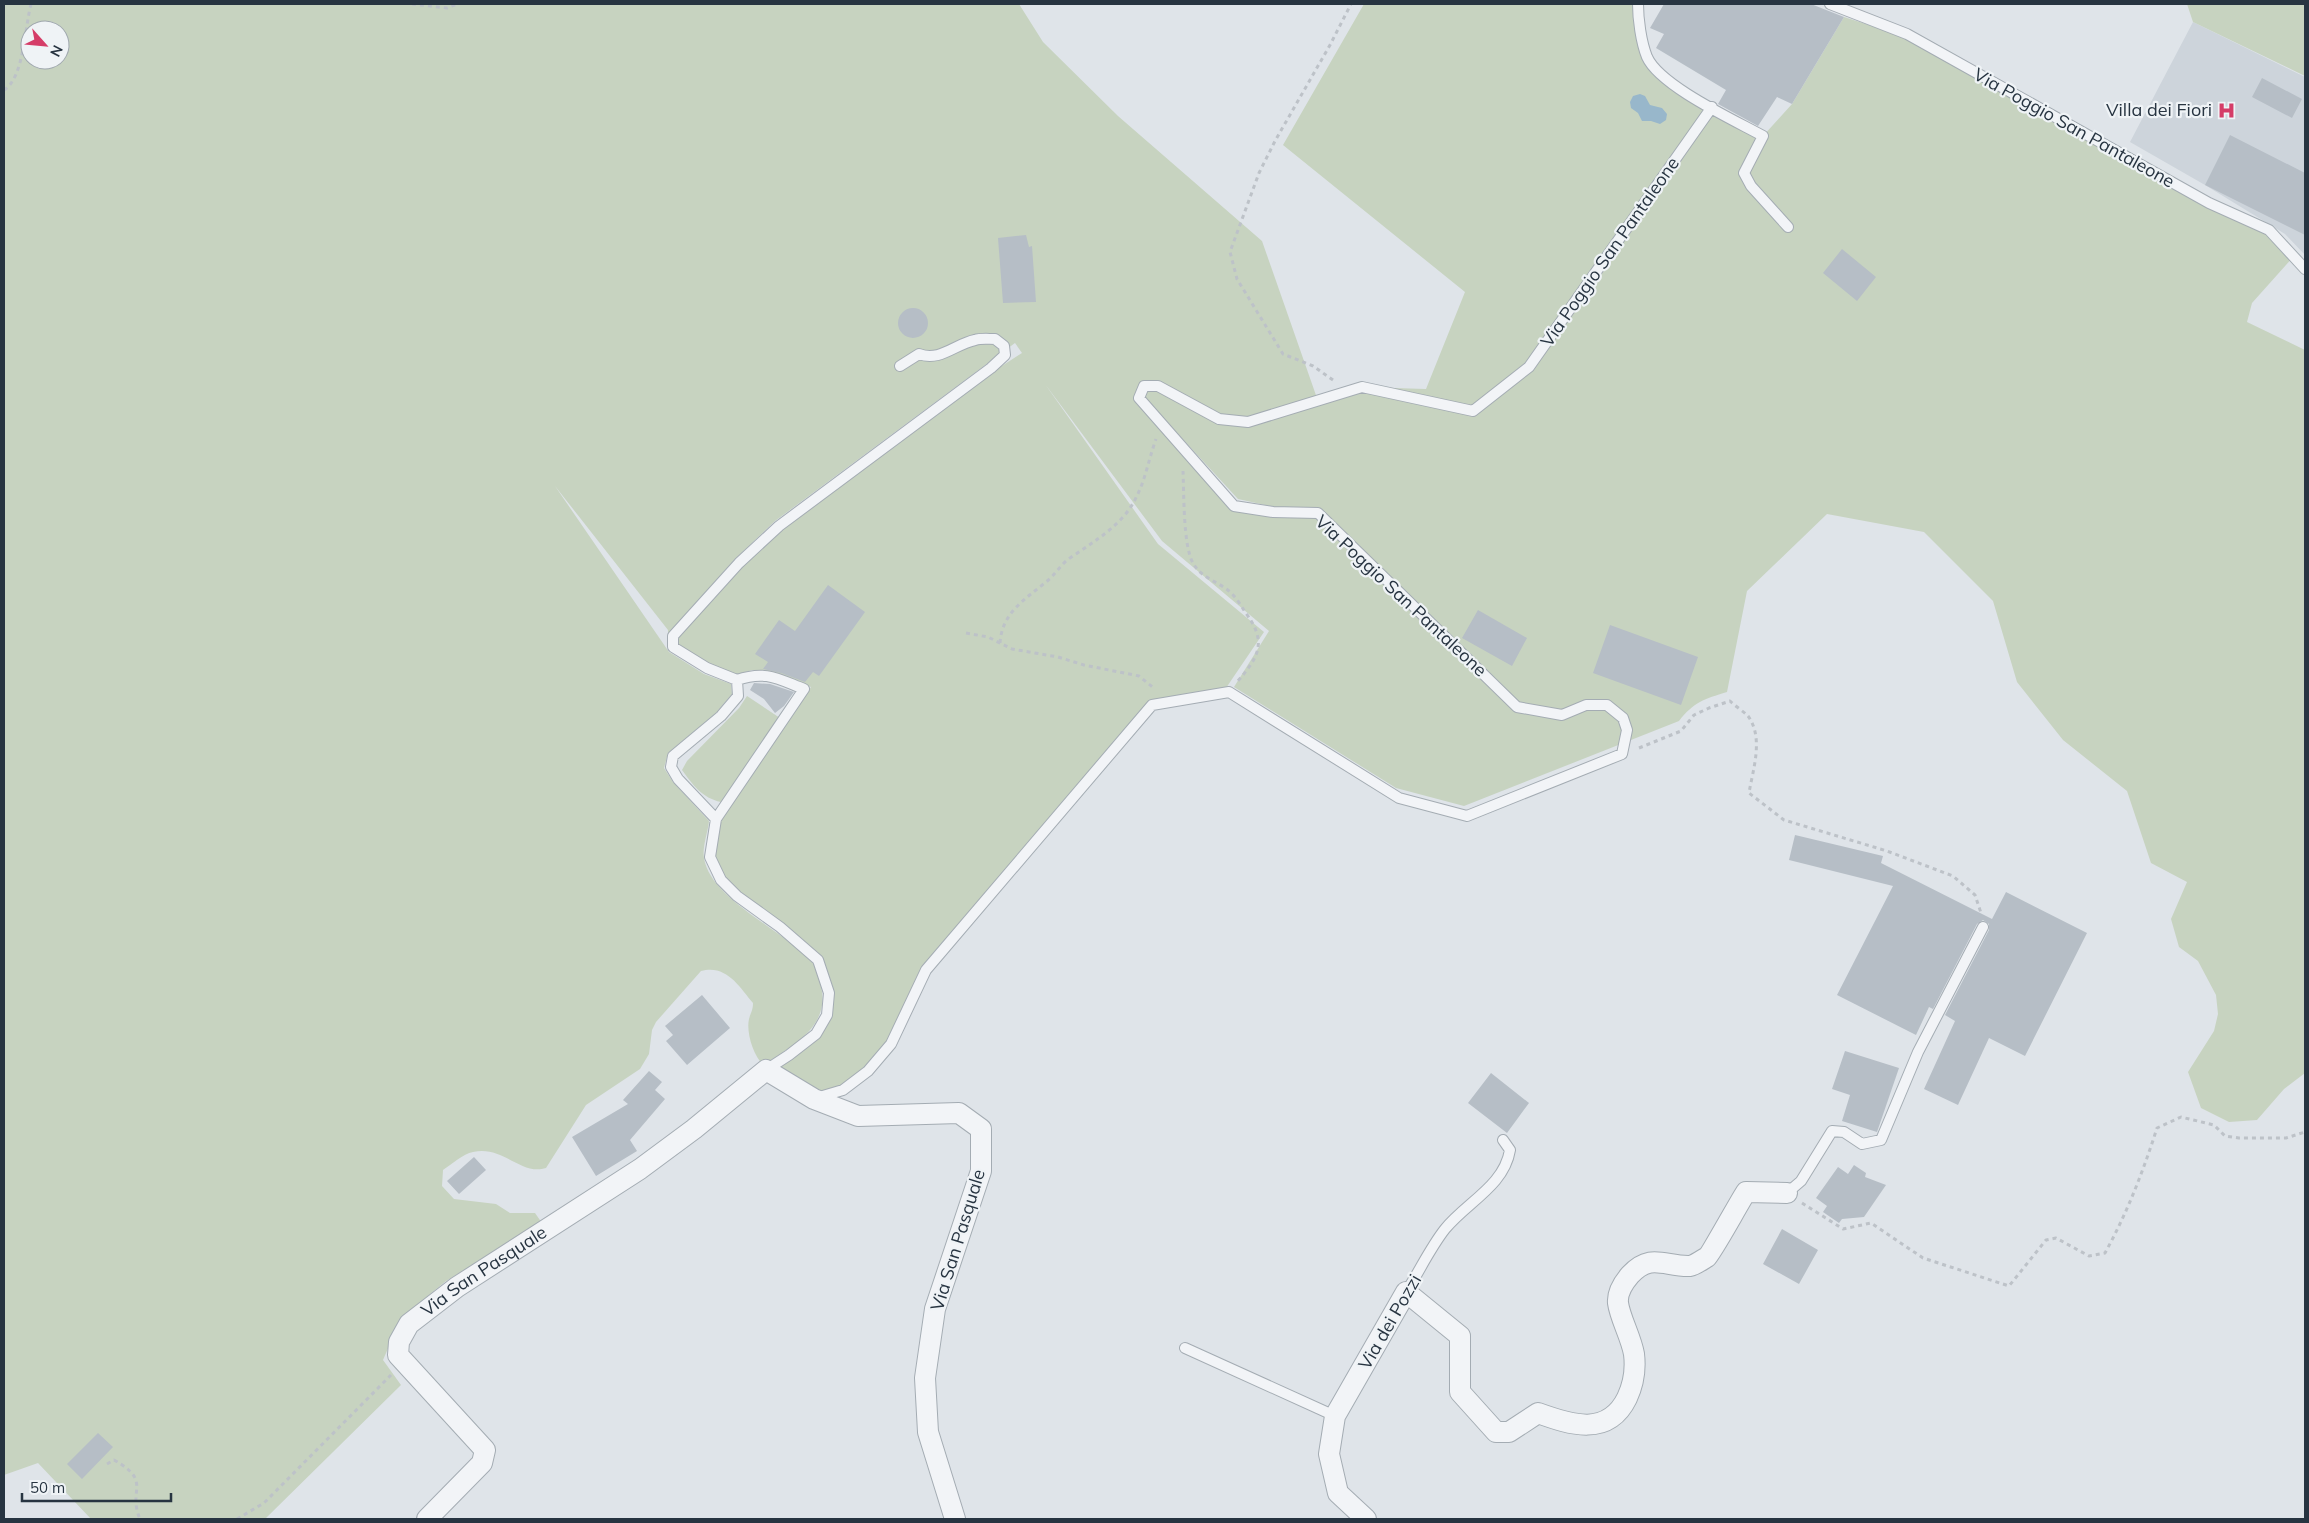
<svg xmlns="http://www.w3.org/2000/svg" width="2309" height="1523" viewBox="0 0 2309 1523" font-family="Mulish,sans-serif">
<rect width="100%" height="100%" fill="#dfe4e9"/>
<path fill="#cdd4db" d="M2193,22l112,55v178l-20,-21 -80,-49 -75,-43z"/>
<path fill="#c7d3c0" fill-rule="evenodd" d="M4,4h1015l24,38 75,74 144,125 56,160 44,-14 64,2 39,-97 -182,-147 81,-141h277l6,53 14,16 102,63 29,-32 52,-87 75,24 289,162 61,27 25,26 -42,47 -5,19 58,28v723l-21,16 -27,31 -28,2 -28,-14 -13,-36 26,-41 4,-17 -2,-19 -18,-34 -19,-14 -8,-28 16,-37 -36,-19 -24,-72 -64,-51 -46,-58 -24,-81 -69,-69 -97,-18 -80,77 -20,101c-23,7 -33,10 -48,29l-215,85 -68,-18 -162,-101 35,-56 -107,-90 -117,-157 113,160 106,88 -38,56 -76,14 -228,266 -34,74 -23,26 -24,18 -27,8 -40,-24 18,-11 27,-22 14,-45 -11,-35 -39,-34 -43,-30 -15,-15 -10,-21 5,-36 91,-134 -40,-15 -19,-2 -15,5 -28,-11 -31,-19v-7l65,-72 39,-37 212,-158 28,-18 -7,-10 -240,178 -40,38 -67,75v-4l-113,-144 114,166 35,22 27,10 1,10 -17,20 -47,39 -4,15 9,14 36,39c-1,11 -7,26 -5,37 6,41 81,73 108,104 4,5 6,15 8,21 13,42 -27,63 -57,82 -10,-10 -17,-33 -14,-46 2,-7 4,-9 4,-16 -14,-17 -27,-39 -52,-32l-45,51 -4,8 -3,24 -9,15 -54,36 -40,63c-25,8 -43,-23 -73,-16 -10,2 -21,12 -30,18l-1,16 12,13 42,5 14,9h25l7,10 -96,58 -45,37 -18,42 18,25 -136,134h-174l-53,-56 -34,12zM30,30h30v30h-30zM1166,421l72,78 36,8 -40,-1 -65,-72z
M2187,4h118v72l-112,-54z
M747,696l33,22 -59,84c-19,-4 -28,-17 -39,-32l5,-9 52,-53z"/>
<path fill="#98b7cb" d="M1640,94l5,2 5,9 12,3 5,6 -1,6 -6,4 -9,-3h-9l-4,-8 -7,-5 -1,-6 3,-6z"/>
<path fill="#b6bec6" d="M1664,4h147l33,13 -52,87 -15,-7 -19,29 -40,-22 8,-14 -70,-42 8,-14 -14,-6z
M2262,78l40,21 -10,19 -40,-21z
M2230,135l75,38v62l-100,-50z
M1026,235l3,12 3,-1 4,56 -33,1 -5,-65z
M1842,249l34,28 -19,24 -34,-28z
M898 323a15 15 0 1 1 30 0a15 15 0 1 1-30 0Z
M828,585l37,27 -46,64 -6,-4 -8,10 -24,-9 -18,-4 5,-7 -13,-8 24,-34 16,11z
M1478,610l49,28 -15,28 -50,-28z
M1610,625l88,32 -17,48 -88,-32z
M754,683l16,1 24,8 -10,14 -9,7 -11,-14 -14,-9z
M1795,835l88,21 -2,7 111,56 14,-27 81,41 -62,123 -36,-18 -31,67 -34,-16 31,-68 -10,-6 44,-85v-6l-6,-4 -6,4 -44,85 -4,-2 -13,28 -79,-40 56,-109 -104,-26z
M702,995l28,33 -43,37 -21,-24 7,-6 -8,-9z
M1845,1051l54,17 -22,64 -35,-11 8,-26 -18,-6z
M649,1071l13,11 -7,8 10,9 -35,41 7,11 -41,25 -24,-39 56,-33 -5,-4z
M1491,1073l38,30 -22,30 -39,-30z
M474,1157l12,13 -27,24 -12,-13z
M1854,1165l12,8 -1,4 21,8 -22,32 -22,2 -3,4 -16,-11 4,-6 -11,-8 22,-31 10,7z
M1782,1229l36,21 -19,34 -36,-20z
M98,1433l15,14 -31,32 -15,-15z"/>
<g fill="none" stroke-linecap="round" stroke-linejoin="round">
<defs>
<path id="lane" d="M1638,4c0,15 3,38 9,53 13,29 87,63 116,79l-19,37 7,13 37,41
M1830,4l77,30 302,169 60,27 36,39
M737,680l-30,-12 -34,-21v-11l66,-73 40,-37 212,-158 14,-13 -1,-9 -9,-7c-7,0 -14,-1 -20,1 -20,4 -35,22 -56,14l-19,12
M716,819l-38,-40 -7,-12 2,-11 48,-40 17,-20 -1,-16c29,-10 41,-1 67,9l-88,130 -6,38 11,23 16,16 43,31 38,33 11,33 -2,22 -11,19 -27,21 -23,15
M816,1098l27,-8 25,-19 23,-27 35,-74 226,-265 77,-13 170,106 68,18 155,-62 5,-24 -4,-12 -16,-13h-21l-24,10 -45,-8 -199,-194 -45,-1 -39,-6 -95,-108 5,-12h14l61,33 29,3 114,-35 111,24 56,-44 183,-260
M1787,1193l14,-12 31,-50 12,1 18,12 19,-4 37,-88 65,-125
M1406,1292c13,-20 24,-44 39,-63 22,-27 59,-43 65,-79l-7,-10
M1185,1348l150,68"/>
<g id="street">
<path id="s1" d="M427,1519l55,-56 3,-13 -87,-95 1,-13 10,-18 48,-37 183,-118 54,-40 72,-59 48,29 44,17 101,-3 22,16v42l-46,138 -10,69 3,54 27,87"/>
<path d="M1366,1519l-28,-26 -9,-39 6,-38 71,-124 54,44v56l36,40h13l29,-19c33,12 70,24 89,-15 7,-15 9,-28 7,-44 -3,-17 -14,-36 -16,-51 -1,-10 6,-21 12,-28 21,-23 35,-8 60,-9 5,-1 12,-6 17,-9 4,-3 33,-56 39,-65l41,1"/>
</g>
</defs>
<use href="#lane" stroke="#a4acb3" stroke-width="12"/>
<use href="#street" stroke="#a4acb3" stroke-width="22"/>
<path stroke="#bdc2c8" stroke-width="3" stroke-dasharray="4 4" stroke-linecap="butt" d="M412,4l35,4 10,-4
M4,90c20,-12 21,-64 27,-86
M1333,380l-20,-14 -30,-12 -46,-75 -7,-27 29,-79 16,-32 55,-96 21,-41
M1183,471c1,21 0,75 10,92 8,15 24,18 36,28 6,5 12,14 16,21 22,29 15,44 -8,70
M966,633l22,4 24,12 46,8 26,8 55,11 16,13
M1000,643c2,-30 24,-43 46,-61 9,-7 15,-18 24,-24 20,-14 38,-24 54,-42 20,-24 22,-49 32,-77
M1639,748l42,-17 13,-16 15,-7 21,-7c5,5 13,10 18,15 16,22 5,53 1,77l35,27 103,31 66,25 22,19 6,18
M1802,1203l41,26 28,-6 52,35 86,28 37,-46 10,-2 33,18 16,-3c22,-40 38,-81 52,-125l24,-11 33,8 11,11 14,2h47l19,-6
M107,1464l7,-4c39,22 13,29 26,59
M237,1519l27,-16 127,-128"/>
<use href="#lane" stroke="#f2f4f7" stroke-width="10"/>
<use href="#street" stroke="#f2f4f7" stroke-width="20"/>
</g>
<defs>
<symbol id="hospital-bare" viewBox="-9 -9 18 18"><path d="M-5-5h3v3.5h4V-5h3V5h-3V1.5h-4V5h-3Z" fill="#d53d68" stroke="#eff3f6" stroke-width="2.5" paint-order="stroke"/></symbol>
</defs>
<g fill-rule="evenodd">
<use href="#hospital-bare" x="2214" y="98" width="25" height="25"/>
</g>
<g text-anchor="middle" stroke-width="4.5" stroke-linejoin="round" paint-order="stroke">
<g font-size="18" fill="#273441" stroke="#eff3f6" text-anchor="end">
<text x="2212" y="116">Villa dei Fiori</text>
</g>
<g font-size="18" fill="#273441" stroke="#eff3f6">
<text transform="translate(2074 128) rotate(29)" y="6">Via Poggio San Pantaleone</text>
<text transform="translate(1610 252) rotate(-55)" y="6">Via Poggio San Pantaleone</text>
<text transform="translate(1401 596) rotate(43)" y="6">Via Poggio San Pantaleone</text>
<text transform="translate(958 1240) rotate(-73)" y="6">Via San Pasquale</text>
<text dy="6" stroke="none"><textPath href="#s1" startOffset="346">Via San Pasquale</textPath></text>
<text transform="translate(1390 1322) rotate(-60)" y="6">Via dei Pozzi</text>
</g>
</g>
<rect width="2309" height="1523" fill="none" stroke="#273441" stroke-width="10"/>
<g transform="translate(45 45) rotate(117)"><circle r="24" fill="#eff3f6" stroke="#9fa7ae"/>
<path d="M0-4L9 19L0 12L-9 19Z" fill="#d53d68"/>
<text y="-8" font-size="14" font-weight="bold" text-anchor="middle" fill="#273441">N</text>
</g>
<path d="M22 1493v8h149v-8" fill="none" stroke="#273441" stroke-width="2.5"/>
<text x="30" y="1493" font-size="15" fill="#273441" stroke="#eff3f6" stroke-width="4" paint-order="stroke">50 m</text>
</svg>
